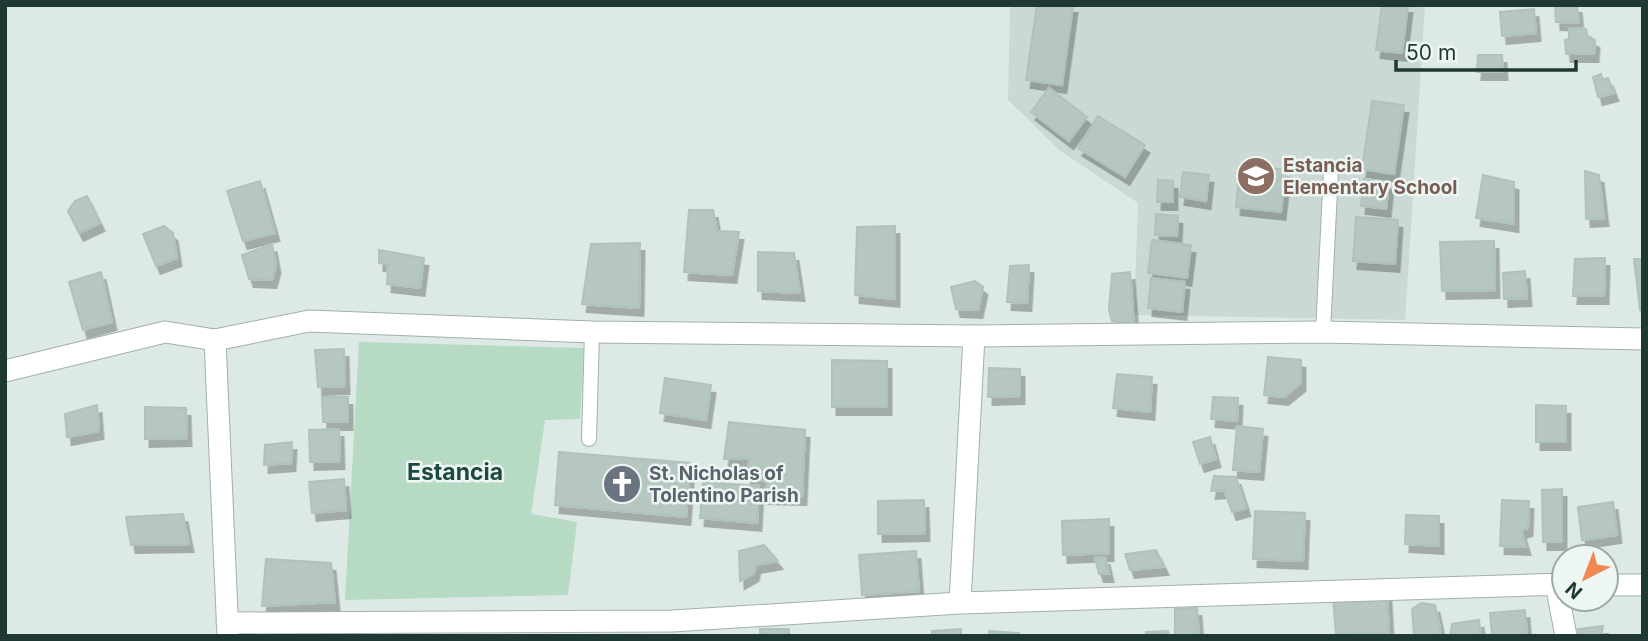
<svg xmlns="http://www.w3.org/2000/svg" width="1648" height="641" viewBox="0 0 1648 641" font-family="Inter,sans-serif">
<defs>
<filter id="shadow"><feDropShadow dx="4.5" dy="8" stdDeviation="0" flood-color="#0004"/></filter>
</defs>
<rect width="100%" height="100%" fill="#dde9e5"/>
<path fill="#cbd9d4" d="M1010,5h415l-20,315 -271,-5 4,-112 -79,-53 -51,-50z"/>
<path fill="#b6dac3" d="M359,342l225,6 -4,71 -35,1 -14,94 46,8 -9,73 -223,5z"/>
<path fill="#b6c6c1" stroke="#b0c2bc" stroke-width="2" filter="url(#shadow)" d="M1037,5h36l-11,80 -36,-5z
M1382,5h26l-6,48 -26,-3z
M1555,5h22l2,18 -23,-1z
M1534,9l2,24 -34,3 -2,-24z
M1569,28l17,1 2,8 7,3 -1,14h-28l-1,-14 4,-1z
M1478,55h24l1,17h-26z
M1601,74l2,6 5,-2 6,15 -16,4 -5,-20z
M1049,88l38,29 -18,24 -38,-29z
M1372,101l32,4 -10,69 -32,-5z
M1098,116l47,29 -20,32 -47,-29z
M1240,165l46,5 -5,42 -45,-5z
M1585,171l14,4 5,43 -18,1z
M1183,172l26,3 -3,26 -26,-4z
M1483,175l31,7v42l-38,-6z
M1364,179l25,3 -3,27 -25,-3z
M1158,180l15,1v21h-16z
M260,181l15,52 -32,8 -16,-50z
M87,196l13,27 -21,10 -11,-22 7,-10z
M689,210h24l4,21 22,1 -7,43 -48,-3z
M1156,214l22,2 -1,20 -22,-1z
M1356,217l42,3 -3,44 -42,-3z
M164,226l9,7 4,25 -21,8 -13,-32z
M895,226v73l-40,-4 2,-68z
M1152,240l39,5 -4,33 -39,-5z
M1494,241l1,49 -53,1 -2,-49z
M640,243l-1,65 -57,-4 9,-60z
M272,244l4,21 -4,15 -23,-1 -7,-24z
M379,250l45,8 -4,30 -33,-4 1,-20 -9,-1z
M758,252l36,1 6,40 -42,-2z
M1605,258l-1,38h-31l2,-37z
M1634,259h9v52l-3,-1z
M1029,265l-2,38 -20,-1 3,-36z
M1525,271l2,27 -23,1 -1,-26z
M101,272l11,50 -29,8 -14,-48z
M1130,272l4,52 -22,-3 -3,-11 3,-36z
M1151,278l34,4 -3,30 -34,-4z
M975,281l8,6 -5,23 -22,-1 -5,-22z
M344,349l1,37 -27,1 -3,-37z
M1268,357l33,3v23l-17,14 -20,-2z
M832,360l55,1v46h-55z
M989,368l31,1v27l-32,1z
M1117,374l35,3 -2,35 -37,-4z
M665,378l46,7 -5,35 -46,-7z
M322,397h26v25h-25z
M1213,397l25,1 -1,23 -26,-2z
M97,405l2,26 -32,6 -2,-23z
M1536,405l30,1v36h-30z
M145,407l41,1 1,30 -42,1z
M729,422l76,8 -3,67 -39,-1 5,-14 -22,-5 4,-18h-26z
M1237,426l26,3 -4,43 -26,-2z
M339,429l1,32 -30,1 -1,-32z
M1210,437l6,22 -16,5 -7,-22z
M292,442l-1,21 -27,2 1,-20z
M559,452l131,11 -4,54 -131,-12z
M1214,476l22,1 10,31 -14,4 -8,-22 -13,1z
M344,479l2,31 -34,3 -3,-31z
M703,482l56,4 -2,37 -57,-5z
M1562,489v53h-19l-1,-52z
M924,500l1,33 -47,1v-33z
M1502,500l27,1 -1,27 -7,2 5,17 -26,-1z
M1613,502l4,33 -35,5 -4,-33z
M1255,511l50,2 -2,48 -50,-2z
M183,514l6,30 -58,1 -5,-28z
M1406,515l33,1v30l-34,-2z
M1109,519v34l-46,2 -1,-34z
M764,545l14,16 -22,4 -2,8 -14,8 -1,-30z
M1156,550l8,17 -34,3 -5,-16z
M916,551l3,40 -57,4 -3,-40z
M1105,557l4,17h-10l-4,-16z
M266,559l65,4 4,39 -73,4z
M1387,594l2,38 -53,3 -3,-37z
M1421,603l14,2 6,29 -2,2h-25l-2,-27z
M1197,608l2,28h-24v-27z
M1525,610l2,26h-35l-2,-23z
M1479,620l2,16h-31l2,-12z
M1603,626l-2,10h-22l-1,-7z
M760,629h29v7h-29z
M961,629v7h-29v-5z
M989,631l30,2 1,3h-31z
M1168,631l1,5h-23v-4z"/>
<g fill="none" stroke-linecap="round" stroke-linejoin="round">
<defs>
<path id="service" d="M1323,332l8,-162
M589,439l3,-107"/>
<path id="minor" d="M5,371l160,-39 50,8
M1556,584l10,52
M1606,585h37
M960,603l14,-267
M227,623l446,-2 287,-18 604,-19"/>
<path id="tertiary" d="M228,636l-13,-296 94,-19 283,11 382,4 349,-4 320,7"/>
</defs>
<use href="#service" stroke="#a0b0ac" stroke-width="16"/>
<use href="#minor" stroke="#a0b0ac" stroke-width="23"/>
<use href="#tertiary" stroke="#a0b0ac" stroke-width="23"/>
<use href="#service" stroke="#fff" stroke-width="14"/>
<use href="#minor" stroke="#fff" stroke-width="21"/>
<use href="#tertiary" stroke="#fff" stroke-width="21"/>
</g>
<defs>
<symbol id="school-disc" viewBox="-11 -11 22 22"><circle r="9.5" fill="#8d6e63" stroke="#edf6f2"/><path d="M0-5L7-2L0 1L-7-2ZM-4 1L0 2.5L4 1V4Q0 6-4 4Z" fill="#fff"/></symbol>
<symbol id="church-disc" viewBox="-11 -11 22 22"><circle r="9.5" fill="#6b7280" stroke="#edf6f2"/><path d="M-1.2-6h2.4v3.5h3.3v2.4h-3.3V6h-2.4V-.1h-3.3v-2.4h3.3Z" fill="#fff"/></symbol>
</defs>
<g fill-rule="evenodd">
<use href="#school-disc" x="1234" y="154" width="44" height="44"/>
<use href="#church-disc" x="600" y="462" width="44" height="44"/>
</g>
<g text-anchor="middle" stroke-width="5" stroke-linejoin="round" paint-order="stroke">
<g font-size="19" font-weight="bold" fill="#785e54" stroke="#edf6f2" text-anchor="start">
<text x="1283" y="172">Estancia<tspan x="1283" dy="22">Elementary School</tspan></text>
</g>
<g font-size="19" font-weight="bold" fill="#5b616d" stroke="#edf6f2" text-anchor="start">
<text x="649" y="480">St. Nicholas of<tspan x="649" dy="22">Tolentino Parish</tspan></text>
</g>
<g font-size="23" font-weight="bold" fill="#1c4942" stroke="#edf6f2">
<text x="455" y="480">Estancia</text>
</g>
</g>
<rect width="1648" height="641" fill="none" stroke="#1f3833" stroke-width="14"/>
<g transform="translate(1585 578) rotate(222)"><circle r="33" fill="#edf6f2" stroke="#9baaa6" stroke-width="2"/>
<path d="M0-5L12 26L0 18L-12 26Z" fill="#f08854"/>
<text y="-10" font-size="19" font-weight="bold" text-anchor="middle" fill="#1f3833">N</text>
</g>
<path d="M1396 60v10h180v-10" fill="none" stroke="#1f3833" stroke-width="3.5"/>
<text x="1406" y="60" font-size="21" fill="#1f3833" stroke="#edf6f2" stroke-width="5" paint-order="stroke">50 m</text>
</svg>
